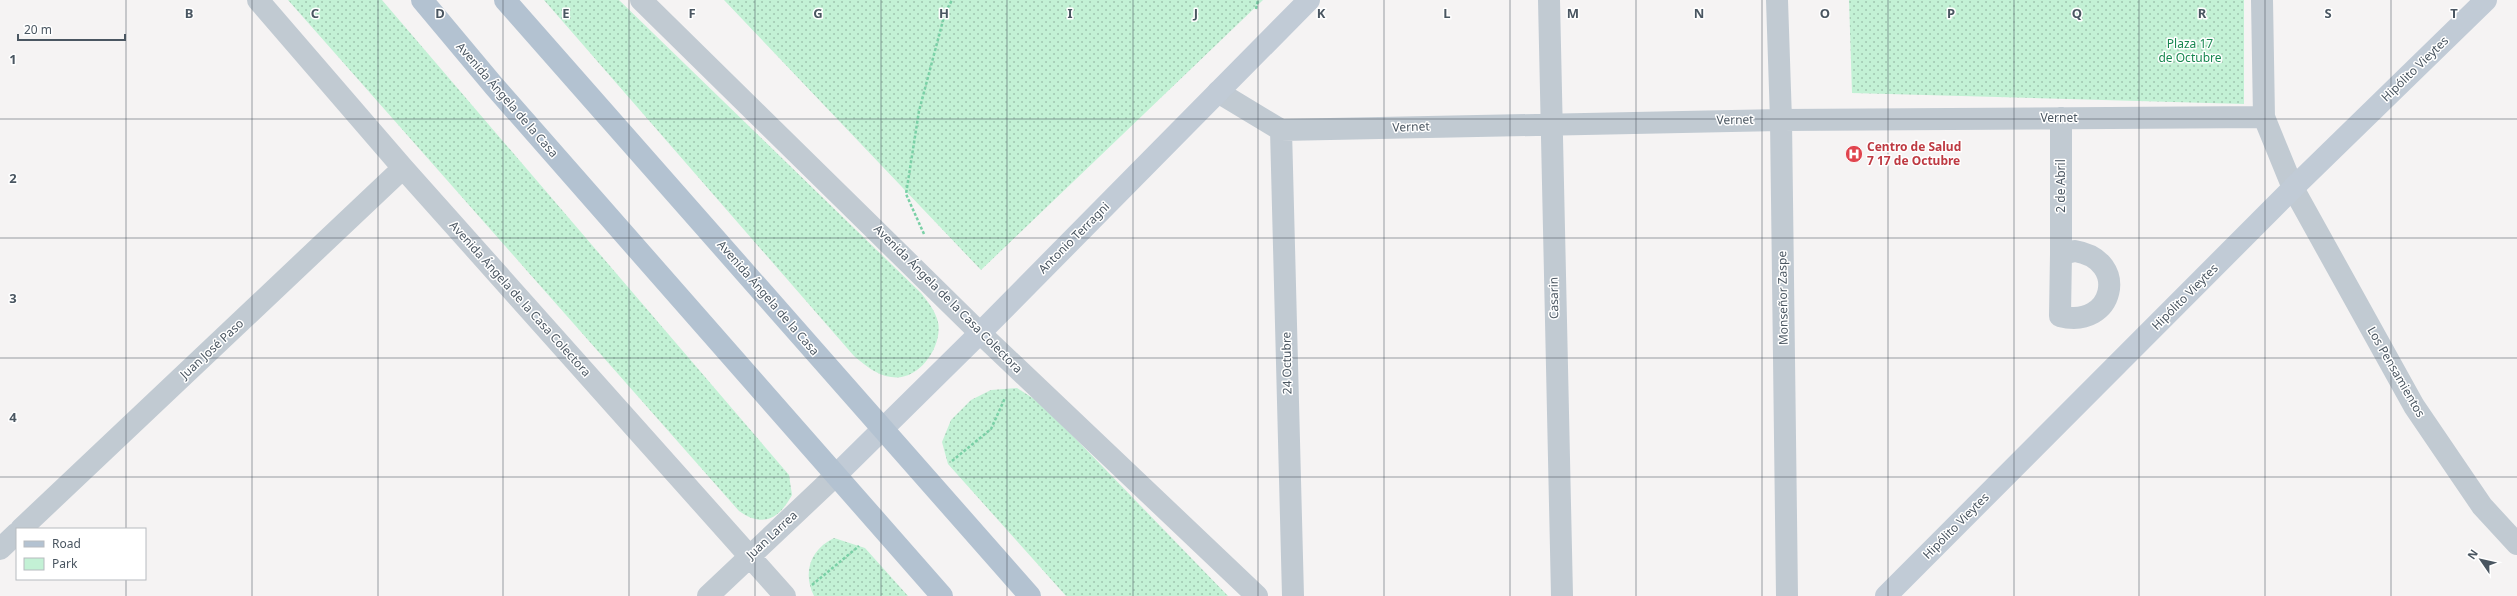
<svg xmlns="http://www.w3.org/2000/svg" width="2517" height="596" viewBox="0 0 2517 596" font-family="'Noto Sans',sans-serif">
<defs>
<pattern id="green-dots" width="8" height="8" patternUnits="userSpaceOnUse"><rect width="8" height="8" fill="#c3f1d5"/><path d="M2 2h.1M6 6h.1" fill="none" stroke="#a0c6b0" stroke-width="1.8" stroke-linecap="round"/></pattern>
</defs>
<rect width="100%" height="100%" fill="#f5f3f3"/>
<path fill="url(#green-dots)" d="M288,0h94l407,475 3,20c-13,24 -29,33 -53,16z
M544,0h75l302,293c7,9 14,17 17,29 5,25 -20,60 -47,55 -15,-2 -26,-12 -37,-21z
M724,0h539l-282,270z
M1849,0h395v104l-392,-11z
M1017,388l25,16 186,192h-162l-118,-132 -6,-22 9,-22 20,-20 20,-10z
M834,538l31,10 43,48h-94c-12,-24 -3,-47 20,-58z"/>
<g fill="none" stroke-linecap="round" stroke-linejoin="round">
<path stroke="#7ad0a6" stroke-width="2.5" stroke-dasharray="3 2" stroke-linecap="butt" d="M1256,9l2,-9
M924,234l-18,-40 13,-83 26,-98 7,-13
M952,461l39,-32 14,-31
M812,585l47,-39"/>
<path stroke="#c1cad2" stroke-width="22" d="M258,0l145,168 382,428
M641,0l339,333 277,263
M1549,0l13,596
M1777,0l4,120 6,476
M2262,0l2,117 29,71 121,218 68,100 35,38
M1218,92l63,38 500,-10 483,-3
M2061,118v136
M1281,130l12,466
M2075,251c55,9 39,79 -15,65l1,-62z
M21,529l382,-361
M0,549l17,-16
M708,596l128,-121"/>
<path stroke="#c1cbd6" stroke-width="22" d="M836,475l144,-142 329,-333
M1886,596l407,-408 193,-188"/>
<path stroke="#b3c2d1" stroke-width="22" d="M422,0l72,86 448,510
M505,0l525,596"/>
</g>
<path fill="none" stroke="#4a5661" stroke-width="1" stroke-opacity="0.55" d="M126,0v529M252,0v596M378,0v596M503,0v596M629,0v596M755,0v596M881,0v596M1007,0v596M1133,0v596M1258,0v596M1384,0v596M1510,0v596M1636,0v596M1762,0v596M1888,0v596M2014,0v596M2139,0v596M2265,0v596M2391,0v596M0,119h2517M0,238h2517M0,358h2517M0,477h2517M126,579v17"/>
<defs>
<symbol id="hospital-disc" viewBox="-11 -11 22 22"><circle r="9.5" fill="#e0444e" stroke="#fff"/><path d="M-5-5h3v3.5h4V-5h3V5h-3V1.5h-4V5h-3Z" fill="#fff"/></symbol>
</defs>
<g fill-rule="evenodd">
<use href="#hospital-disc" x="1844" y="144" width="20" height="20"/>
</g>
<g text-anchor="middle" stroke-width="3" stroke-linejoin="round" paint-order="stroke">
<g font-size="12" fill="#17864f" stroke="#fff">
<text x="2190" y="48">Plaza 17<tspan x="2190" dy="14">de Octubre</tspan></text>
</g>
<g font-size="12" fill="#4a5661" stroke="#fff">
<text transform="translate(2415 69) rotate(-44)" y="4">Hipólito Vieytes</text>
<text transform="translate(507 100) rotate(49)" y="4">Avenida Ángela de la Casa</text>
<text x="2059" y="122">Vernet</text>
<text transform="translate(1735 120) rotate(-1)" y="4">Vernet</text>
<text transform="translate(1411 127) rotate(-2)" y="4">Vernet</text>
<text transform="translate(2061 186) rotate(-90)" y="4">2 de Abril</text>
<text transform="translate(1074 238) rotate(-45)" y="4">Antonio Terragni</text>
<text transform="translate(2185 297) rotate(-45)" y="4">Hipólito Vieytes</text>
<text transform="translate(768 298) rotate(49)" y="4">Avenida Ángela de la Casa</text>
<text transform="translate(1554 298) rotate(-91)" y="4">Casarin</text>
<text transform="translate(1783 298) rotate(-91)" y="4">Monseñor Zaspe</text>
<text transform="translate(520 299) rotate(48)" y="4">Avenida Ángela de la Casa Colectora</text>
<text transform="translate(948 299) rotate(45)" y="4">Avenida Ángela de la Casa Colectora</text>
<text transform="translate(212 349) rotate(-43)" y="4">Juan José Paso</text>
<text transform="translate(1287 363) rotate(-91)" y="4">24 Octubre</text>
<text transform="translate(2396 372) rotate(60)" y="4">Los Pensamientos</text>
<text transform="translate(1956 526) rotate(-45)" y="4">Hipólito Vieytes</text>
<text transform="translate(772 535) rotate(-43)" y="4">Juan Larrea</text>
</g>
<g font-size="12" font-weight="bold" fill="#be3a42" stroke="#fff" text-anchor="start">
<text x="1867" y="151">Centro de Salud<tspan x="1867" dy="14">7 17 de Octubre</tspan></text>
</g>
</g>
<g font-size="13" text-anchor="middle" font-weight="bold" fill="#4a5661" stroke="#fff" stroke-width="3" stroke-linejoin="round" paint-order="stroke">
<text x="189" y="18">B</text>
<text x="315" y="18">C</text>
<text x="440" y="18">D</text>
<text x="566" y="18">E</text>
<text x="692" y="18">F</text>
<text x="818" y="18">G</text>
<text x="944" y="18">H</text>
<text x="1070" y="18">I</text>
<text x="1196" y="18">J</text>
<text x="1321" y="18">K</text>
<text x="1447" y="18">L</text>
<text x="1573" y="18">M</text>
<text x="1699" y="18">N</text>
<text x="1825" y="18">O</text>
<text x="1951" y="18">P</text>
<text x="2077" y="18">Q</text>
<text x="2202" y="18">R</text>
<text x="2328" y="18">S</text>
<text x="2454" y="18">T</text>
<text x="13" y="64">1</text>
<text x="13" y="183">2</text>
<text x="13" y="303">3</text>
<text x="13" y="422">4</text>
</g>
<rect x="16" y="528" width="130" height="52" fill="#ffffff" stroke="#b7bbc0"/>
<rect x="24" y="541" width="20" height="6" fill="#b3c2d1" stroke="#b7bbc0"/>
<text x="52" y="548" font-size="12" fill="#4a5661">Road</text>
<rect x="24" y="558" width="20" height="12" fill="#c3f1d5" stroke="#b7bbc0"/>
<text x="52" y="568" font-size="12" fill="#4a5661">Park</text>
<g transform="translate(2481 560) rotate(304)" stroke="#ffffff" stroke-width="3" paint-order="stroke">
<path d="M0-3L7 15L0 10L-7 15Z" fill="#4a5661"/>
<text y="-6" font-size="11" font-weight="bold" text-anchor="middle" fill="#4a5661">N</text>
</g>
<path d="M18 34v6h107v-6" fill="none" stroke="#4a5661" stroke-width="2"/>
<text x="24" y="34" font-size="12" fill="#4a5661" stroke="#ffffff" stroke-width="3" paint-order="stroke">20 m</text>
</svg>
